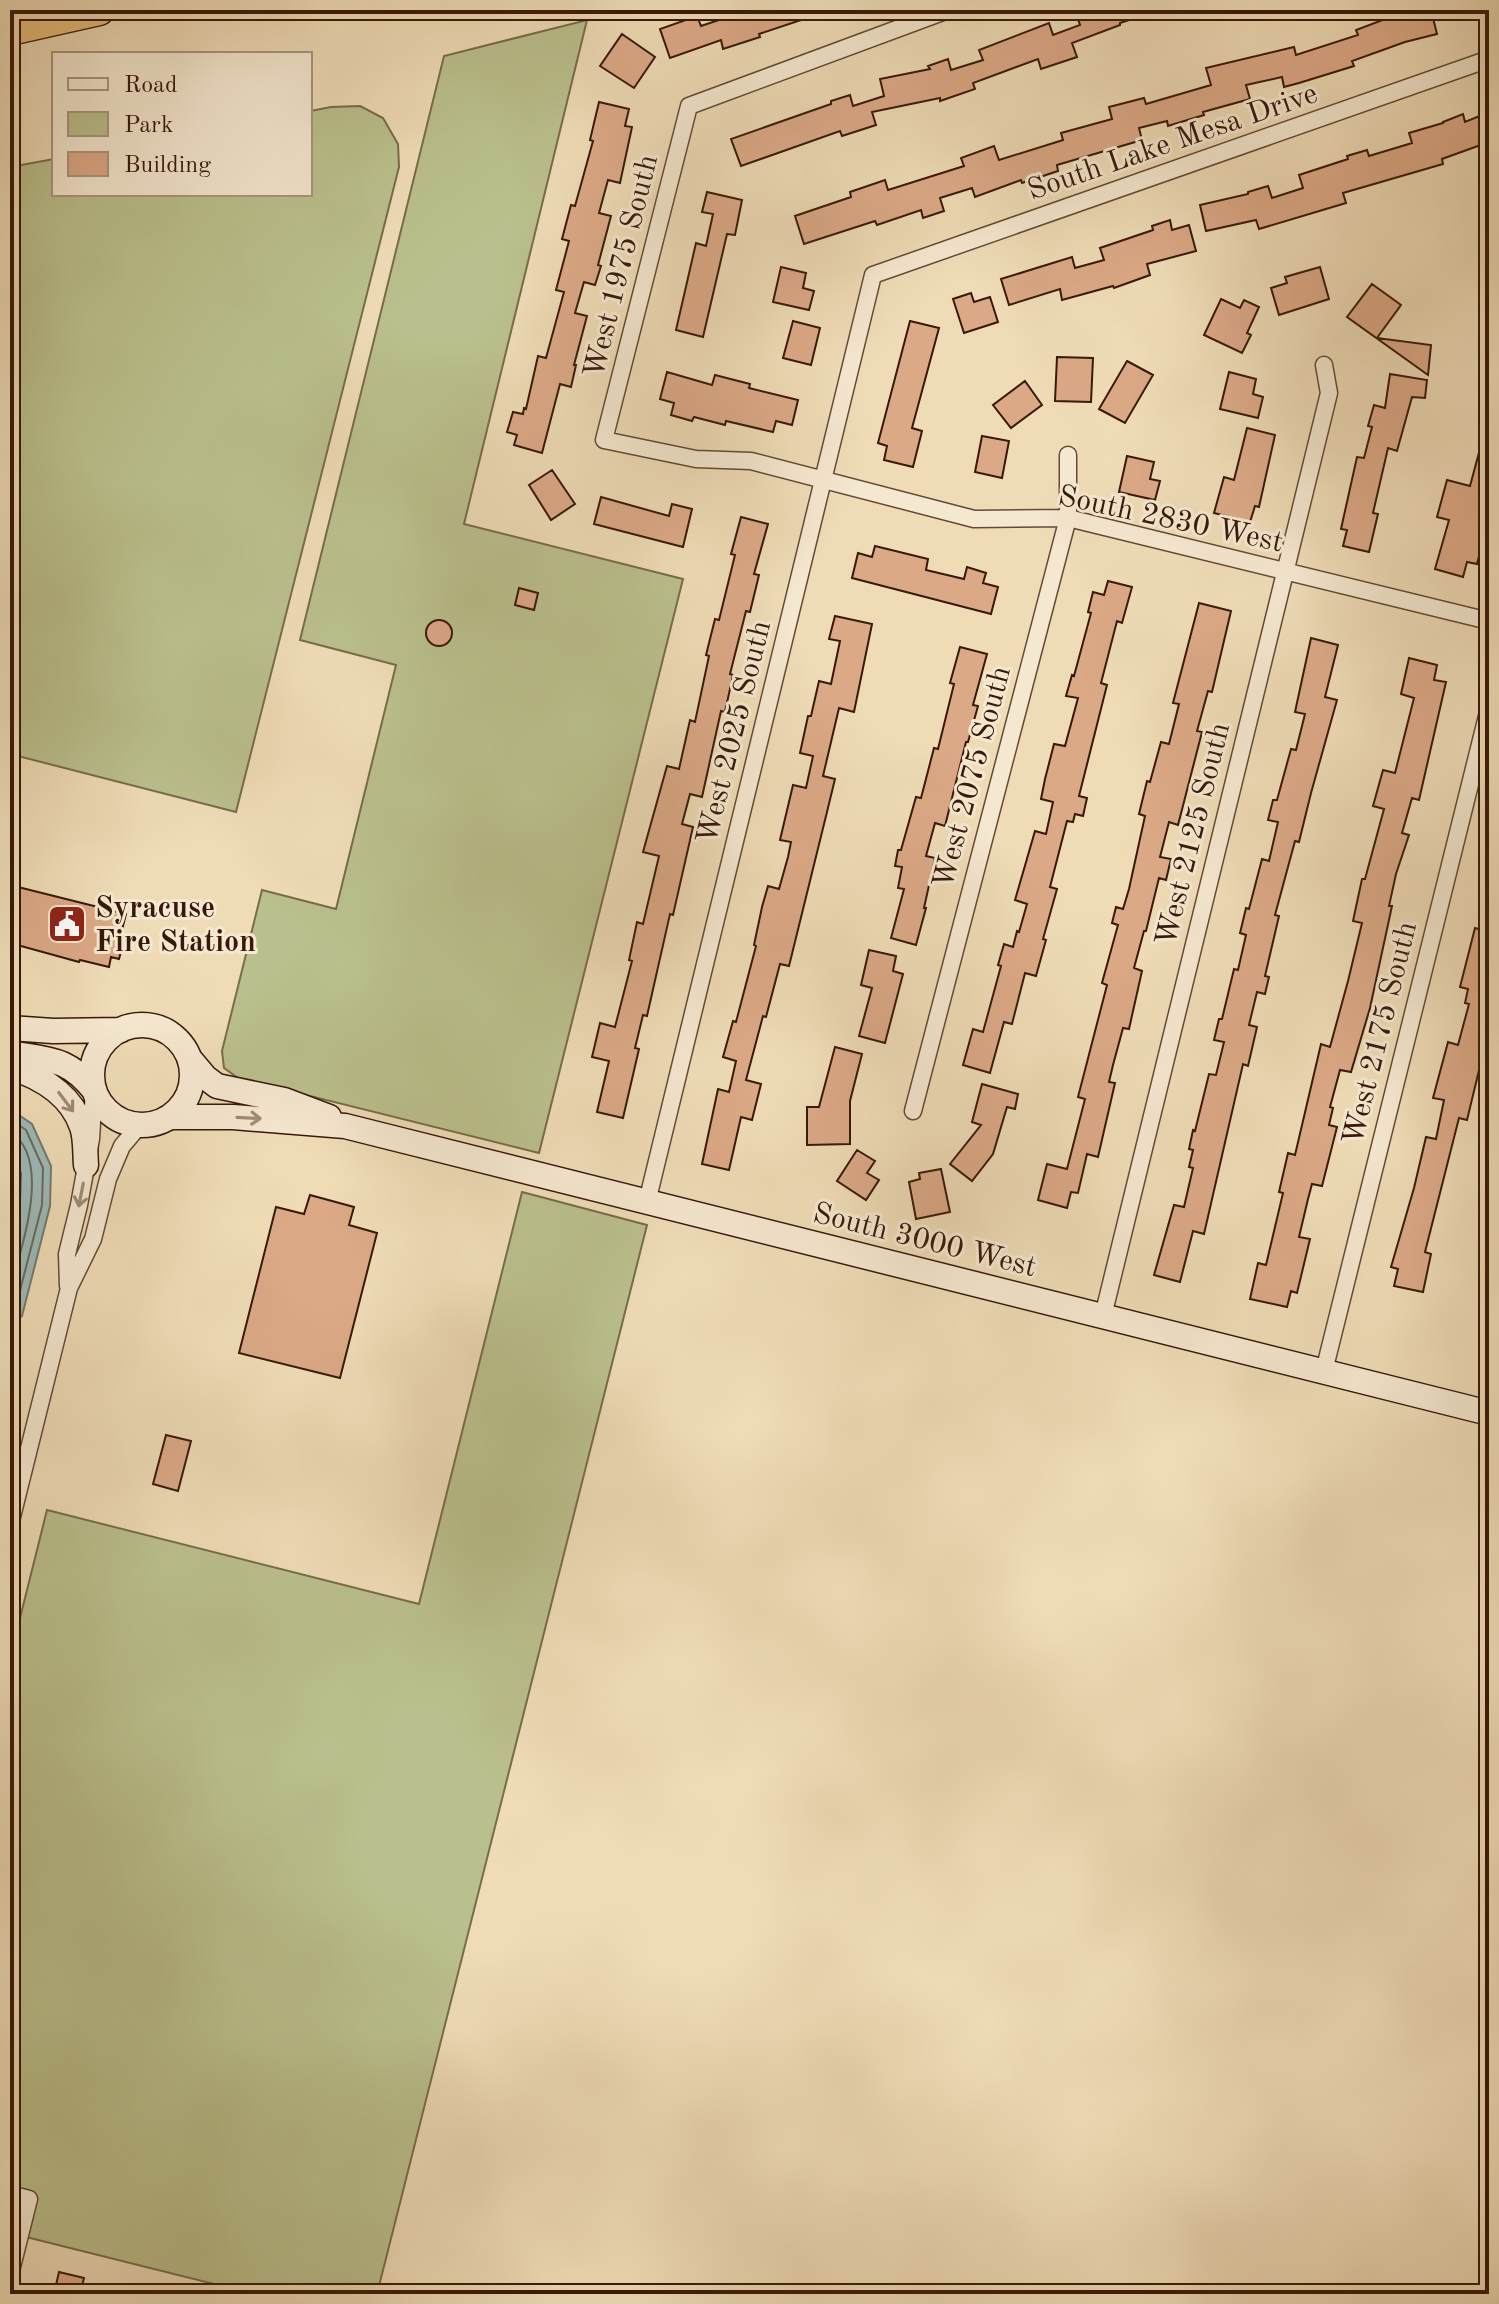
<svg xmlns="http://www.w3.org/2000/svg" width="1499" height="2304" viewBox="0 0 1499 2304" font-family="'Old Standard TT',serif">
<rect width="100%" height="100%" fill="#efdcb7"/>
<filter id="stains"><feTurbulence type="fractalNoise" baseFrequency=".0025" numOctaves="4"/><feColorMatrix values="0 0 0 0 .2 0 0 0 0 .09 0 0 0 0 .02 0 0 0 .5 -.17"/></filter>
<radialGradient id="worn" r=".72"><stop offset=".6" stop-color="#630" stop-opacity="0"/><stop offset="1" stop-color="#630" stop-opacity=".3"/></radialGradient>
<path fill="#bac08d" stroke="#786c4c" stroke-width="2" d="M587,20l-123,504 219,55 -144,574 -301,-75 -14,-10 -2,-17 40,-161 74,19 60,-244 -96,-25 144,-584z
M360,106l23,12 15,26 1,23 -163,645 -226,-58v-587l44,-8v35h256v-83l21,-4z
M522,1192l125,33 -270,1069h-123l-244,-61v-575l37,-148 372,94z"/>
<path fill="#9cbab7" stroke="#747972" stroke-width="2" d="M10,1109l22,15 19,42 -1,40 -28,110 -11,8z"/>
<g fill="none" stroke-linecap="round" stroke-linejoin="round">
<path stroke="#6a6960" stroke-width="2" d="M10,1119l16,11 17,38 -1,37 -27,105 -5,5
M10,1131c44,30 10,118 0,160
M10,1149l11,24 -1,29 -10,39"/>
</g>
<path fill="#dca987" stroke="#37180a" stroke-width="2" d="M749,10h72l1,3 -63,21 1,3 -37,12 -2,-9 -51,18 -10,-29 37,-13 4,10z
M1075,10h74l1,3 -30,10v2l-48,18 5,14 -36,12 -3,-10 -65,24 2,6 -35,12v-3l-68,14 4,13 -34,11 -2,-5 -99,35 -10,-27 100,-35v-3l19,-6 3,11 31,-10 -4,-17 50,-10 -2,-3 20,-7 3,11 32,-10 -4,-10 70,-27 4,12 27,-10z
M1409,10h22l6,24 -32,8 -53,19 2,5 -55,17 -15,4 -2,-10 -36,8 4,14 -47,13 1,3 -36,11 -1,-5 -28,7 3,12 -85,25 1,6 -36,12 -1,-3 -46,17 -3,-9 -32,10 4,13 -21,7 -2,-8 -44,15 -2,-4 -71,23 -9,-28 56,-19 -1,-5 35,-12 3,10 76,-24 -3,-8 33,-12 5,14 64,-20 -2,-7 51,-14 -3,-12 35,-9 2,6 65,-19 -5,-17 88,-21 2,8 62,-20 -2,-5z
M622,34l33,23 -21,31 -34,-22z
M599,102l30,7 -4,17 7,1 -12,56 -12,-3 -9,33 12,3 -13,49 3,1 -6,19 -11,-3 -9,31 12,3 -13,49h2l-5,22 -11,-3 -18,69 -28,-8 3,-10 -10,-3 6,-20 10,2 1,-6 2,1 12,-53 8,2 18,-66 -8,-2 13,-49 -7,-2 9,-34 4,1 18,-65 -3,-1z
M1463,114l2,8 17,-7 7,18v9l-47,17 1,5 -100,29 3,10 -87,26 -3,-9 -50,11 -6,-26 48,-11v-2l20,-6 4,12 31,-10 -4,-13 49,-16 -1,-3 20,-6 2,6 43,-13 -3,-10 34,-10v-1z
M707,192l35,8 -7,35 -8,-1 -24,103 -27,-7 20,-87 10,3 7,-32 -11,-2z
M1170,220l2,10 17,-5 7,26 -49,13 3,11 -36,13 -1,-2 -51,14 -2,-11 -51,16 -8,-26 71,-22 3,11 29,-8 -4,-12 53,-18 -1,-4z
M781,267l25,6 -3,15 11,3 -5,19 -36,-8z
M1320,267l9,32 -50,16 -8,-27 16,-5 -2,-6z
M1372,284l29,21 -24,33 54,7 -3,30 -81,-58z
M971,293l3,9 16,-5 8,25 -34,11 -11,-34z
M1221,299l19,9 4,-8 15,7 -12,26 4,2 -9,18 -38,-18z
M793,321l27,7 -9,37 -28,-7z
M910,321l29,7 -27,100 10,3 -9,36 -29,-7 3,-14 -9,-3z
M1057,357l36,1 -2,44 -36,-1z
M1127,361l26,14 -28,48 -26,-14z
M667,372l45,13 3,-10 35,9 -1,4 49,12 -6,25 -16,-4 -3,11 -47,-11 -1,4 -31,-8 -2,4 -21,-6 3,-12 -14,-4z
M1229,372l27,7 -3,15 10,3 -5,21 -38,-9z
M1390,374l37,6 -2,18 -13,-1 -15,54 -9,-3 -15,65 5,1 -9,38 -26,-6 4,-16 -6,-1 16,-72 7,1 8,-31 -4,-1 6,-21 11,3z
M1025,381l17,24 -31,23 -18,-23z
M1247,428l28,7 -16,72 -4,-1 -5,16 -36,-9 10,-36 10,3z
M1484,434l5,1v82l-12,47 -10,-2 -4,15 -28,-8 14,-49 -12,-3 10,-37 23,6z
M982,436l27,5 -7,37 -27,-6z
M1127,456l27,6 -4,17 10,2 -5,19 -36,-8z
M552,470l23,34 -24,16 -22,-35z
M601,497l68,19 3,-12 20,5 -9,38 -89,-23z
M741,517l27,7 -14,50 5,1 -9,37 -4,-1 -16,63 3,1 -8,37 -4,-1 -19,86 -12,-3 -8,30 11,3 -20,88 -3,-1 -23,102 -4,-1 -8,33 4,1 -16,69 -26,-6 12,-51 -17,-4 8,-34 15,4 17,-66 -3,-1 8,-38 6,2 16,-68 -16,-4 24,-86 12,3 11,-49 5,2 14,-66 -3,-1 9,-36 4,1 16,-65 -4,-1z
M875,546l53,13 -2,11 38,9 3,-12 19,6 -3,10 15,4 -7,27 -139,-36 6,-25 14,4z
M1108,581l24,6 -10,36 -5,-2 -16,62 6,2 -28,111 8,2 -4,18 -8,-2 -2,8 -6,-1 -17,66 7,2 -14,50 3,1 -10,36 -11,-3 -13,51 -8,-2 -14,51 -27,-8 10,-36 10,3 18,-66 -3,-1 6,-21 9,3 4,-16 2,1 8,-28 -12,-4 20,-69 11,3 7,-32 -12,-3 4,-20 9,-35 11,2 13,-48 -12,-2 6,-21 2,1 17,-63 -3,-1 5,-20 11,3z
M519,588l19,5 -4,17 -19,-5z
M1199,603l32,8 -19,81 -4,-1 -11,40 5,1 -24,93 -9,-3 -9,35 11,2 -5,21 -7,-2 -13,53h-2l-10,37 8,3 -13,58 -6,-1 -10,37 -4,17 6,1 -17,74 -11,-3 -9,39 -7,-1 -4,16 -29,-8 9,-36 20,5 18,-70 -7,-2 29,-112 -5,-2 16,-58 -6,-2 4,-16 7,2 6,-20 16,-73 -6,-2 8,-33 3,1 11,-40 8,2 10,-40 -6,-1z
M835,616l37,8 -18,88 -15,-4 -16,68 12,3 -9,37 -37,150 -9,-2 -14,53 -3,-1 -17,64 15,4 -9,36 -11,-3 -12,53 -27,-6 16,-75 11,3 7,-31 -13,-4 10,-36 3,1 20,-76 -2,-1 8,-38 6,-21 11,3 9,-32 3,-15 -11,-2 13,-55 13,3 7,-32 -13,-3 8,-37h3l8,-35 12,3 9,-43 -11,-2z
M426 633a13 13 0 1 1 26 0a13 13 0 1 1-26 0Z
M1311,638l27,7 -13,52 12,3 -26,93 -12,49 -4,-1 -20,74 4,1 -14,60 4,1 -4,17 -8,-2 -8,33 8,2 -9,39 -5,-2 -39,170 -11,-3 -13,51 -26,-7 20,-70 10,2 9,-39 -4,-1 4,-17 -4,-1 4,-19 2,1 14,-57 7,1 8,-33 -10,-2 5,-21h3l12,-50 4,1 8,-35 -6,-2 6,-25 3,1 13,-50 7,2 9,-39 -10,-2 5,-20h4l14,-51 5,1 9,-36 -10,-2z
M960,647l27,7 -14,51 5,1 -10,36h-2l-21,84 -10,-3 -9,33 9,2 -11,50h2l-10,37 -25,-7 13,-49 -6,-1 4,-21 -7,-1 3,-16h3l15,-53 5,1 13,-50 4,1 16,-65 -4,-1z
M1409,658l28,7 -3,15 12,2 -27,118 -7,-2 -10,35 7,2 -13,39 -7,32h3l-22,102 -19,64 -11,-2 -10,37 3,1 -4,17 8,2 -15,59 -10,-2 -4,15 -9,38 11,2 -13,54 -6,-2 -4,16 -37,-8 8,-36 8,2 17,-72 -4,-1 9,-39 7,2 26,-111 9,3 18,-66 14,-58 -9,-2 9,-42h3l19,-70 -11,-3 10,-36 12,3 19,-75 -13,-4z
M10,885l116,29 -5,20 4,2 -6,23 -8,-2 -2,10 -29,-7 -1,2 -69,-19z
M1475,928l14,4v97l-22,91 -8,-2 -34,134 6,2 -8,38 -29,-6 4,-17 -7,-2 23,-79 12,-51 10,2 8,-39 -11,-2 15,-56 10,3 11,-41 -4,-1 3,-14 -8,-2z
M869,950l27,6 -3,15 10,3 -18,69 -26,-7 13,-48 -11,-3z
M835,1047l27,7 -12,47v43l-43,1v-38h12z
M982,1084l36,10 -3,15 -8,-2 -14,47 -21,27 -22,-17 31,-39 -9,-3z
M857,1150l18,11 -8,12 12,7 -13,20 -29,-19z
M941,1169l9,43 -34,7 -7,-37 11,-3 -1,-6z
M310,1195l44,12 -5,18 28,8 -37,145 -101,-25 37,-146 28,7z
M166,1435l25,6 -13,50 -25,-7z
M59,2272l25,6 -4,16h-26z"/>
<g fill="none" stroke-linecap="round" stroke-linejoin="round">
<defs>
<path id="street" d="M948,10l-259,96 -85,334 92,19 55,2 223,58 94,-1 421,103
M913,1111l155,-593v-63
M647,1202l226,-927 616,-216
M68,1286l-1,-32 12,-49 12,-66 3,-49
M1103,1316l226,-923 -5,-28
M1324,1371l165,-663
M10,1525l59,-237 24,-49 15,-60 14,-33 17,-20
M10,2194l19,5 -19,76"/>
<path id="secondary" d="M92 1075a50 50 0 1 1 100 0a50 50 0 1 1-100 0Z
M10,1028l43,3 68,-1
M10,1053c39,7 57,4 84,37
M189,1058l16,19 12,9 67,14 45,17
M10,1067c31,10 61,27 72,60 4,11 3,26 4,38
M171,1117h62l112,9 1144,287"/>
<path id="highway" d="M10,30l89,-20"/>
</defs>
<use href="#street" stroke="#654935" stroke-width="19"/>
<use href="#secondary" stroke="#37180a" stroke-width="27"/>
<use href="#highway" stroke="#37180a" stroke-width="33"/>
<use href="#street" stroke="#f5e8d0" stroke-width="16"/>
<use href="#secondary" stroke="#f5e8d0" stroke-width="24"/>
<use href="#highway" stroke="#e8be7c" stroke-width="30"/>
</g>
<defs><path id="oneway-shaft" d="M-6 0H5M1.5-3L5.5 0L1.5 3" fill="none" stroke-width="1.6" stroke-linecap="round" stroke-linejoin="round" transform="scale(2)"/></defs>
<g stroke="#a08a77">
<use href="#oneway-shaft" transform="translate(66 1102) rotate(53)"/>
<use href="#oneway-shaft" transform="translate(249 1118) rotate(3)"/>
<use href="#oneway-shaft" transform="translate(81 1195) rotate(101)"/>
</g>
<defs>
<symbol id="civic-square" viewBox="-11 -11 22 22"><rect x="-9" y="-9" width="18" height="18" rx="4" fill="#8f2418" stroke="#f5e8d0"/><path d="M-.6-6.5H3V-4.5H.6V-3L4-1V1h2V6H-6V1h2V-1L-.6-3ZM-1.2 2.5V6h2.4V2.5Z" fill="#fff"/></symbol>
</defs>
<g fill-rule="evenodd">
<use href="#civic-square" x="45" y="902" width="44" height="44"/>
</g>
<g text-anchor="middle" stroke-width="6" stroke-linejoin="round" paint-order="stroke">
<g font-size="30" fill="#37180a" stroke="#f5e8d0">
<text transform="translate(1172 141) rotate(-19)" y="10">South Lake Mesa Drive</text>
<text transform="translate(620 266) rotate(-76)" y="10">West 1975 South</text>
<text transform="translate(1171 518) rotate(12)" y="10">South 2830 West</text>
<text transform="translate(733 732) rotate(-76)" y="10">West 2025 South</text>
<text transform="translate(971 777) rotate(-75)" y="10">West 2075 South</text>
<text transform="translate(1192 834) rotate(-76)" y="10">West 2125 South</text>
<text transform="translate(1379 1033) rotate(-76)" y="10">West 2175 South</text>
<text transform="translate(925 1239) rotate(14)" y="10">South 3000 West</text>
</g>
<g font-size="30" font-weight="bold" fill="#37180a" stroke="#f5e8d0" text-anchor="start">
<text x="95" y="917">Syracuse<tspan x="95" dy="34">Fire Station</tspan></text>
</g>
</g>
<rect width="1499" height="2304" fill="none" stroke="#efdcb7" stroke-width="40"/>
<rect x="12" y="12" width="1475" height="2280" fill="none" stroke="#37180a" stroke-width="4"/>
<rect x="20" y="20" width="1459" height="2264" fill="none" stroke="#37180a" stroke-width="2"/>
<rect x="52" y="52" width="260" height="144" fill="#f5e8d0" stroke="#a99581" stroke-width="2"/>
<rect x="68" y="78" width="40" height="12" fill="#f5e8d0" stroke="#a99581" stroke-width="2"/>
<text x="124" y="92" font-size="24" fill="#37180a">Road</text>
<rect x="68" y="112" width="40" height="24" fill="#bac08d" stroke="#a99581" stroke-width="2"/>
<text x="124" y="132" font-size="24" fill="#37180a">Park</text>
<rect x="68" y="152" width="40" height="24" fill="#dca987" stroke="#a99581" stroke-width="2"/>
<text x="124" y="172" font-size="24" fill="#37180a">Building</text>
<rect width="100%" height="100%" filter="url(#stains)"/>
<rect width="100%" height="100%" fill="url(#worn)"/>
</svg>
